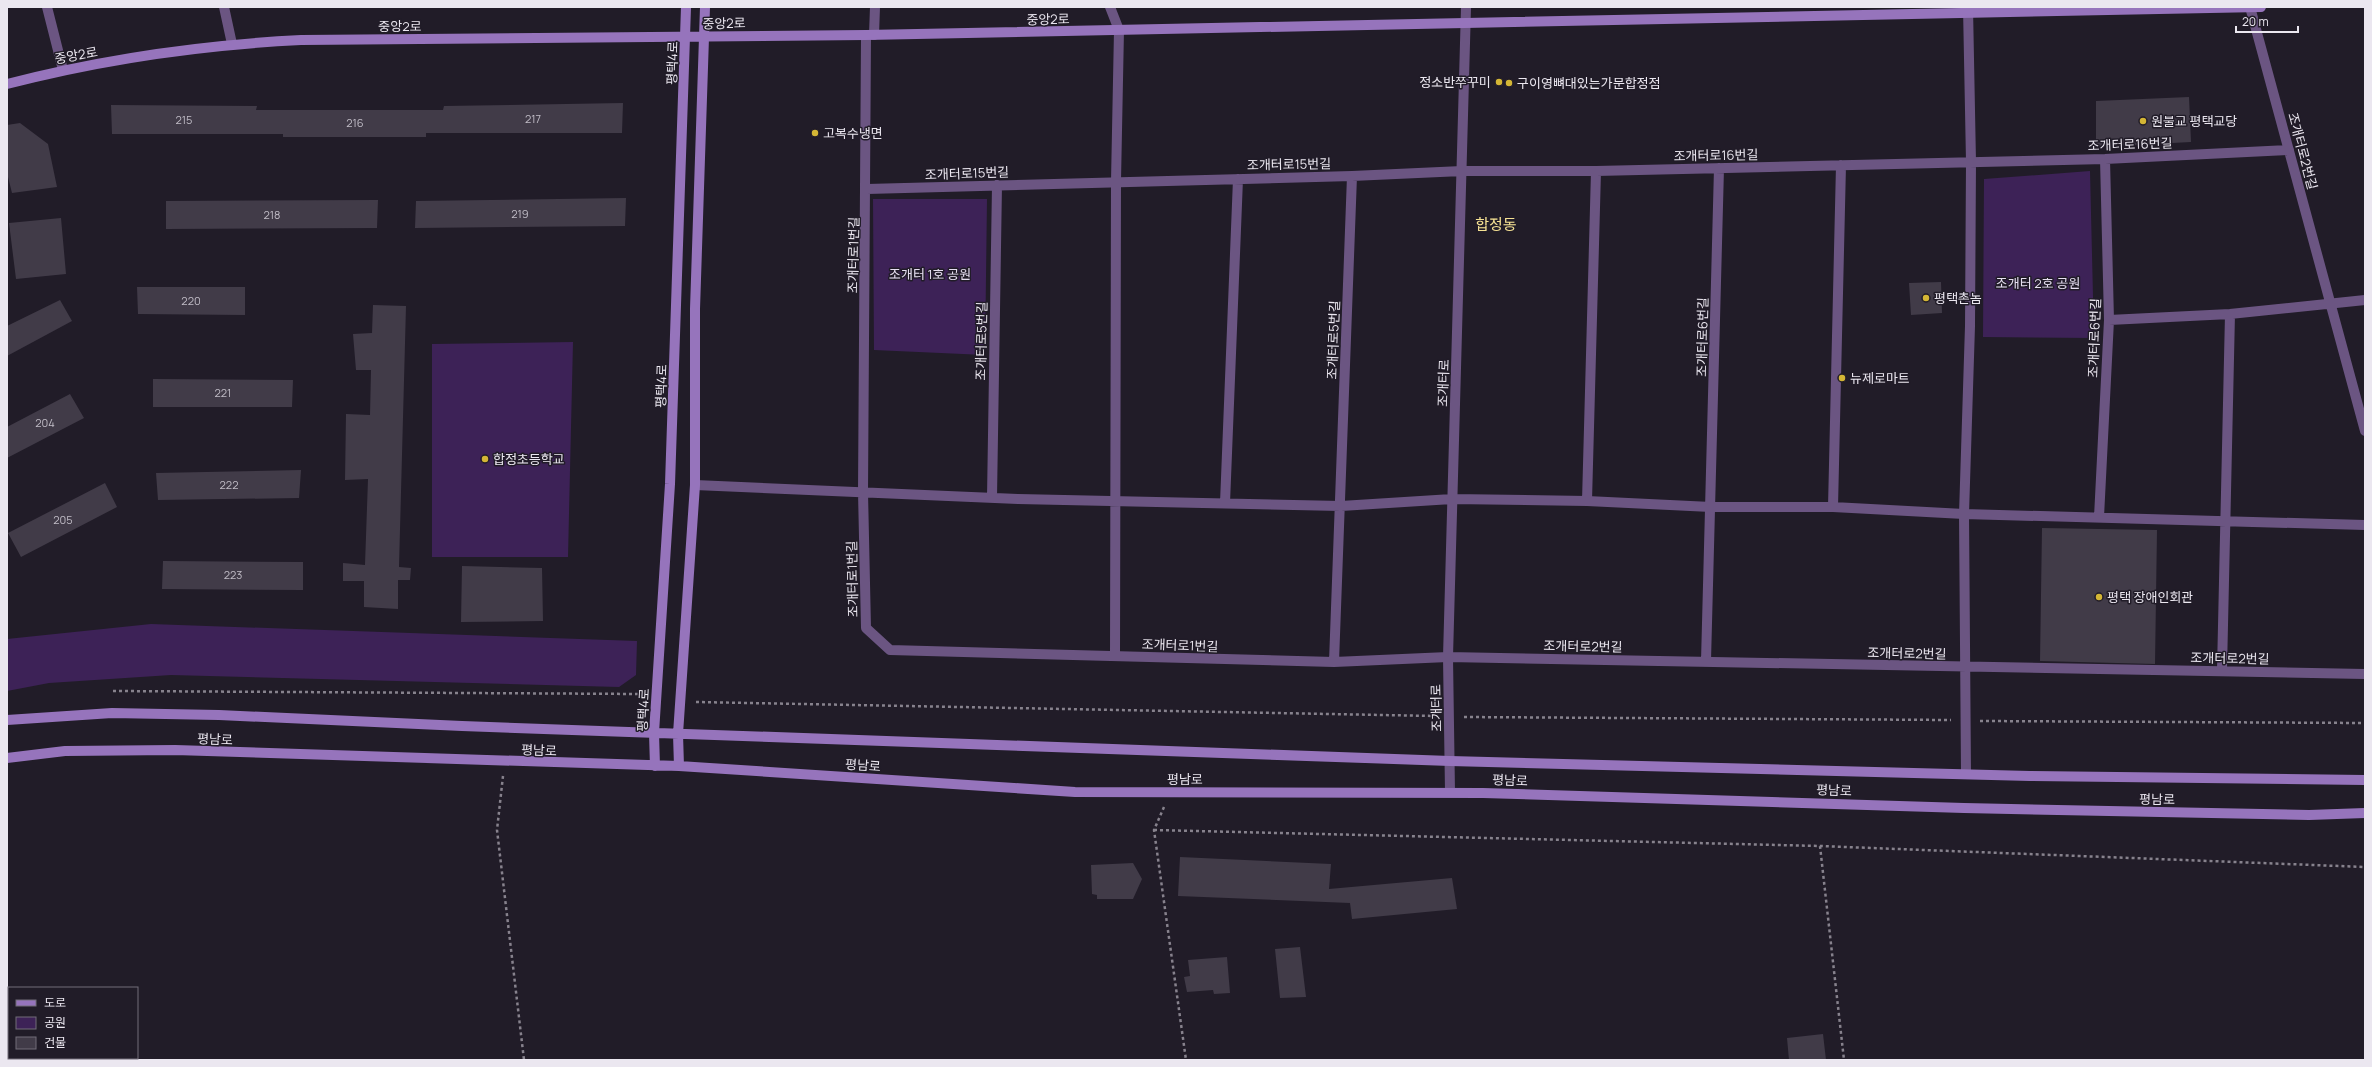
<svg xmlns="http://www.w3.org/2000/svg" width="2372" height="1067" viewBox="0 0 2372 1067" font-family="Manrope,'Noto Sans KR',sans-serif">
<rect width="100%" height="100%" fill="#211c28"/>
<path fill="#3d2257" d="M2090,171l4,167 -111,-1 1,-158z
M873,199h114l-2,156 -111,-5z
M573,342l-5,215h-136v-213z
M151,624l486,17 -1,34 -17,12 -448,-12 -122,8 -42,8v-52z"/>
<path fill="#413b48" d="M2189,97l2,45 -95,5v-46z
M623,103l-1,30h-196v4h-143v-3h-171l-1,-29 146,1 -1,4h187l1,-4z
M20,123l28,21 9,43 -45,6 -5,-20v-48z
M626,198l-1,28 -210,2 1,-27z
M378,200l-1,28 -211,1v-28z
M61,218l5,56 -50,5 -7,-56z
M1941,282l1,31 -31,2 -2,-32z
M137,287h108v28l-107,-1z
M60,300l12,21 -65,35v-30z
M373,305l33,1 -7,261 12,1 -1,12h-12v29l-34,-2v-26h-21v-18l22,2 3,-86 -23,1 1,-66 24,1 1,-45h-15l-3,-36 19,-1z
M153,379l140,1 -1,27h-139z
M70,394l14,24 -77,40v-31z
M301,470l-2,28 -141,2 -2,-27z
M105,483l12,24 -96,50 -13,-24z
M2042,528l115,2 -2,134 -115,-3z
M163,561l140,1v28l-141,-1z
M462,566l80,2 1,53 -82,1z
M1180,857l151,7 -2,25 123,-11 5,31 -105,10 -2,-16 -172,-7z
M1133,863l9,16 -9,20h-36v-4l-5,-1 -1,-29z
M1300,947l6,50 -26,1 -5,-49z
M1227,957l3,36 -16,1 -1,-4 -26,2 -3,-15 6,-1 -2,-16z
M1823,1034l3,26h-37l-2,-22z"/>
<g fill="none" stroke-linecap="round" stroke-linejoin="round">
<path stroke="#87828d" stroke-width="2.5" stroke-dasharray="3 3" stroke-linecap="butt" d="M113,691l529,3
M696,702l739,14
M1464,717l487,3
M1980,721l385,2
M503,776l-6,54 27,230
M1164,807l-10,23 32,230
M1154,830l666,16 545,21
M1820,846l24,214"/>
<path stroke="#6b5582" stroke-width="10" d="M47,7l16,63
M224,7l8,37
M1110,7l9,23 -3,151 -1,475
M2250,7l115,424
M866,35l-3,457 3,136 24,22 444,12 114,-5 917,17
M874,35l1,-28
M867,189l485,-13 110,-5h134l509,-12 184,-9
M2109,320l121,-6 135,-14
M695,485l323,14 323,7 111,-7 135,2 124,6h122l131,7 401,11
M992,498l5,-313
M1587,501l9,-330
M1225,503l13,-324
M1833,507l8,-342
M2099,517l10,-197 -4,-161
M1706,661l13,-493
M1334,662l18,-486
M2222,670l8,-356
M1966,774l-2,-260 6,-188 1,-164 -3,-155
M1450,792l-2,-135 18,-650"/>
<path stroke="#9674bc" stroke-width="10" d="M7,84c96,-25 195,-39 294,-44l565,-5 1395,-28
M7,720l105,-7 107,2 243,11 988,35 580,15 335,4
M7,758l58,-7 110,-1 504,16 396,26 408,1 481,15 345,7 56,-2
M655,766l-1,-33 16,-249 16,-477
M679,766l-1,-32 17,-249v-176l10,-302"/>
</g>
<g fill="#d4b635" stroke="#211c28" stroke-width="1.5">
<circle cx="1499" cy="82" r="4"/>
<circle cx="1509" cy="83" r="4"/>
<circle cx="2143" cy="121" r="4"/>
<circle cx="815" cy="133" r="4"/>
<circle cx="1926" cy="298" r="4"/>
<circle cx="1842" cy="378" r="4"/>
<circle cx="485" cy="459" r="4"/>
<circle cx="2099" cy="597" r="4"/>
</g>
<g text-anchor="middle" stroke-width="3" stroke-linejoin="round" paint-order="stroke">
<g font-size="11" fill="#c0bcc6">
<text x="533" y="123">217</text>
<text x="184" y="124">215</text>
<text x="355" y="127">216</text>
<text x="520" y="218">219</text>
<text x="272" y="219">218</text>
<text x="191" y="305">220</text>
<text x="223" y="397">221</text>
<text x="45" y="427">204</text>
<text x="229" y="489">222</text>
<text x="63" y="524">205</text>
<text x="233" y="579">223</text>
</g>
<g font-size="13" fill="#ebe7f0" stroke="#211c28">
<text transform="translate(1048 19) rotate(-1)" y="5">중앙2로</text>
<text transform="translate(724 23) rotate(-1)" y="5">중앙2로</text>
<text x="400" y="31">중앙2로</text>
<text transform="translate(76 55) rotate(-10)" y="5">중앙2로</text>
<text transform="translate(672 63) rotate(-88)" y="5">평택4로</text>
<text transform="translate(2130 144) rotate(-2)" y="5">조개터로16번길</text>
<text transform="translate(2303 151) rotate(75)" y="5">조개터로2번길</text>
<text transform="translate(1716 155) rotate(-1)" y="5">조개터로16번길</text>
<text transform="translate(1289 164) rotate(-1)" y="5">조개터로15번길</text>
<text transform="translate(967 173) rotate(-2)" y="5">조개터로15번길</text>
<text transform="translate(853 255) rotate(-89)" y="5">조개터로1번길</text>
<text transform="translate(1702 337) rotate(-89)" y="5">조개터로6번길</text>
<text transform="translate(2094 338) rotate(-88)" y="5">조개터로6번길</text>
<text transform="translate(1333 340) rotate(-88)" y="5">조개터로5번길</text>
<text transform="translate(981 341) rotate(-89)" y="5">조개터로5번길</text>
<text transform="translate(1443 383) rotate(-88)" y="5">조개터로</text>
<text transform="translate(661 386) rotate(-88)" y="5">평택4로</text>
<text transform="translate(852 579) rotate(-91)" y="5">조개터로1번길</text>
<text transform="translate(1180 645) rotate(2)" y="5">조개터로1번길</text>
<text transform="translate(1583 646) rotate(1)" y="5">조개터로2번길</text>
<text transform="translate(1907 653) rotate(1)" y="5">조개터로2번길</text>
<text transform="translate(2230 658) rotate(1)" y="5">조개터로2번길</text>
<text transform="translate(1436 708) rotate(-91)" y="5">조개터로</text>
<text transform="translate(643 710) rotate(-87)" y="5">평택4로</text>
<text transform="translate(215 739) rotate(2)" y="5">평남로</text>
<text transform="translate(539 750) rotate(2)" y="5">평남로</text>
<text transform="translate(863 765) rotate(4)" y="5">평남로</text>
<text x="1185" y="784">평남로</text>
<text transform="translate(1510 780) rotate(2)" y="5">평남로</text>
<text transform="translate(1834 790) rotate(2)" y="5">평남로</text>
<text transform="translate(2157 799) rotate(1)" y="5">평남로</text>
</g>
<g font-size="13" fill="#ebe7f0" stroke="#211c28" text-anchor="start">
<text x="1491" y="87" text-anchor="end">정소반쭈꾸미</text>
<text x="1517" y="88">구이영뼈대있는가문합정점</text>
<text x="2151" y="126">원불교 평택교당</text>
<text x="823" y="138">고복수냉면</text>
<text x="1934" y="303">평택촌놈</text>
<text x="1850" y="383">뉴제로마트</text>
<text x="493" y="464">합정초등학교</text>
<text x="2107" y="602">평택 장애인회관</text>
</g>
<g font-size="13" fill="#e7dff2" stroke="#211c28">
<text x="930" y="279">조개터 1호 공원</text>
<text x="2038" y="288">조개터 2호 공원</text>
</g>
<g font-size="15" fill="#f6e294" stroke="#211c28">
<text x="1496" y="230">합정동</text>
</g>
</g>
<rect width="2372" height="1067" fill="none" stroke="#ebe7f0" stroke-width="16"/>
<rect x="8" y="987" width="130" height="72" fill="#211c28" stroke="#726d78"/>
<rect x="16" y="1000" width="20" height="6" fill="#9674bc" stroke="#726d78"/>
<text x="44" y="1007" font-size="12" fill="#ebe7f0">도로</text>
<rect x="16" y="1017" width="20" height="12" fill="#3d2257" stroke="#726d78"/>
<text x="44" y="1027" font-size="12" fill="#ebe7f0">공원</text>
<rect x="16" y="1037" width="20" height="12" fill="#413b48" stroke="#726d78"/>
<text x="44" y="1047" font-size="12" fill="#ebe7f0">건물</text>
<path d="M2236 26v6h62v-6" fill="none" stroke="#ebe7f0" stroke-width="2"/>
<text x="2242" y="26" font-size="12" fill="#ebe7f0" stroke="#211c28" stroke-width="3" paint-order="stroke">20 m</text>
</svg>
